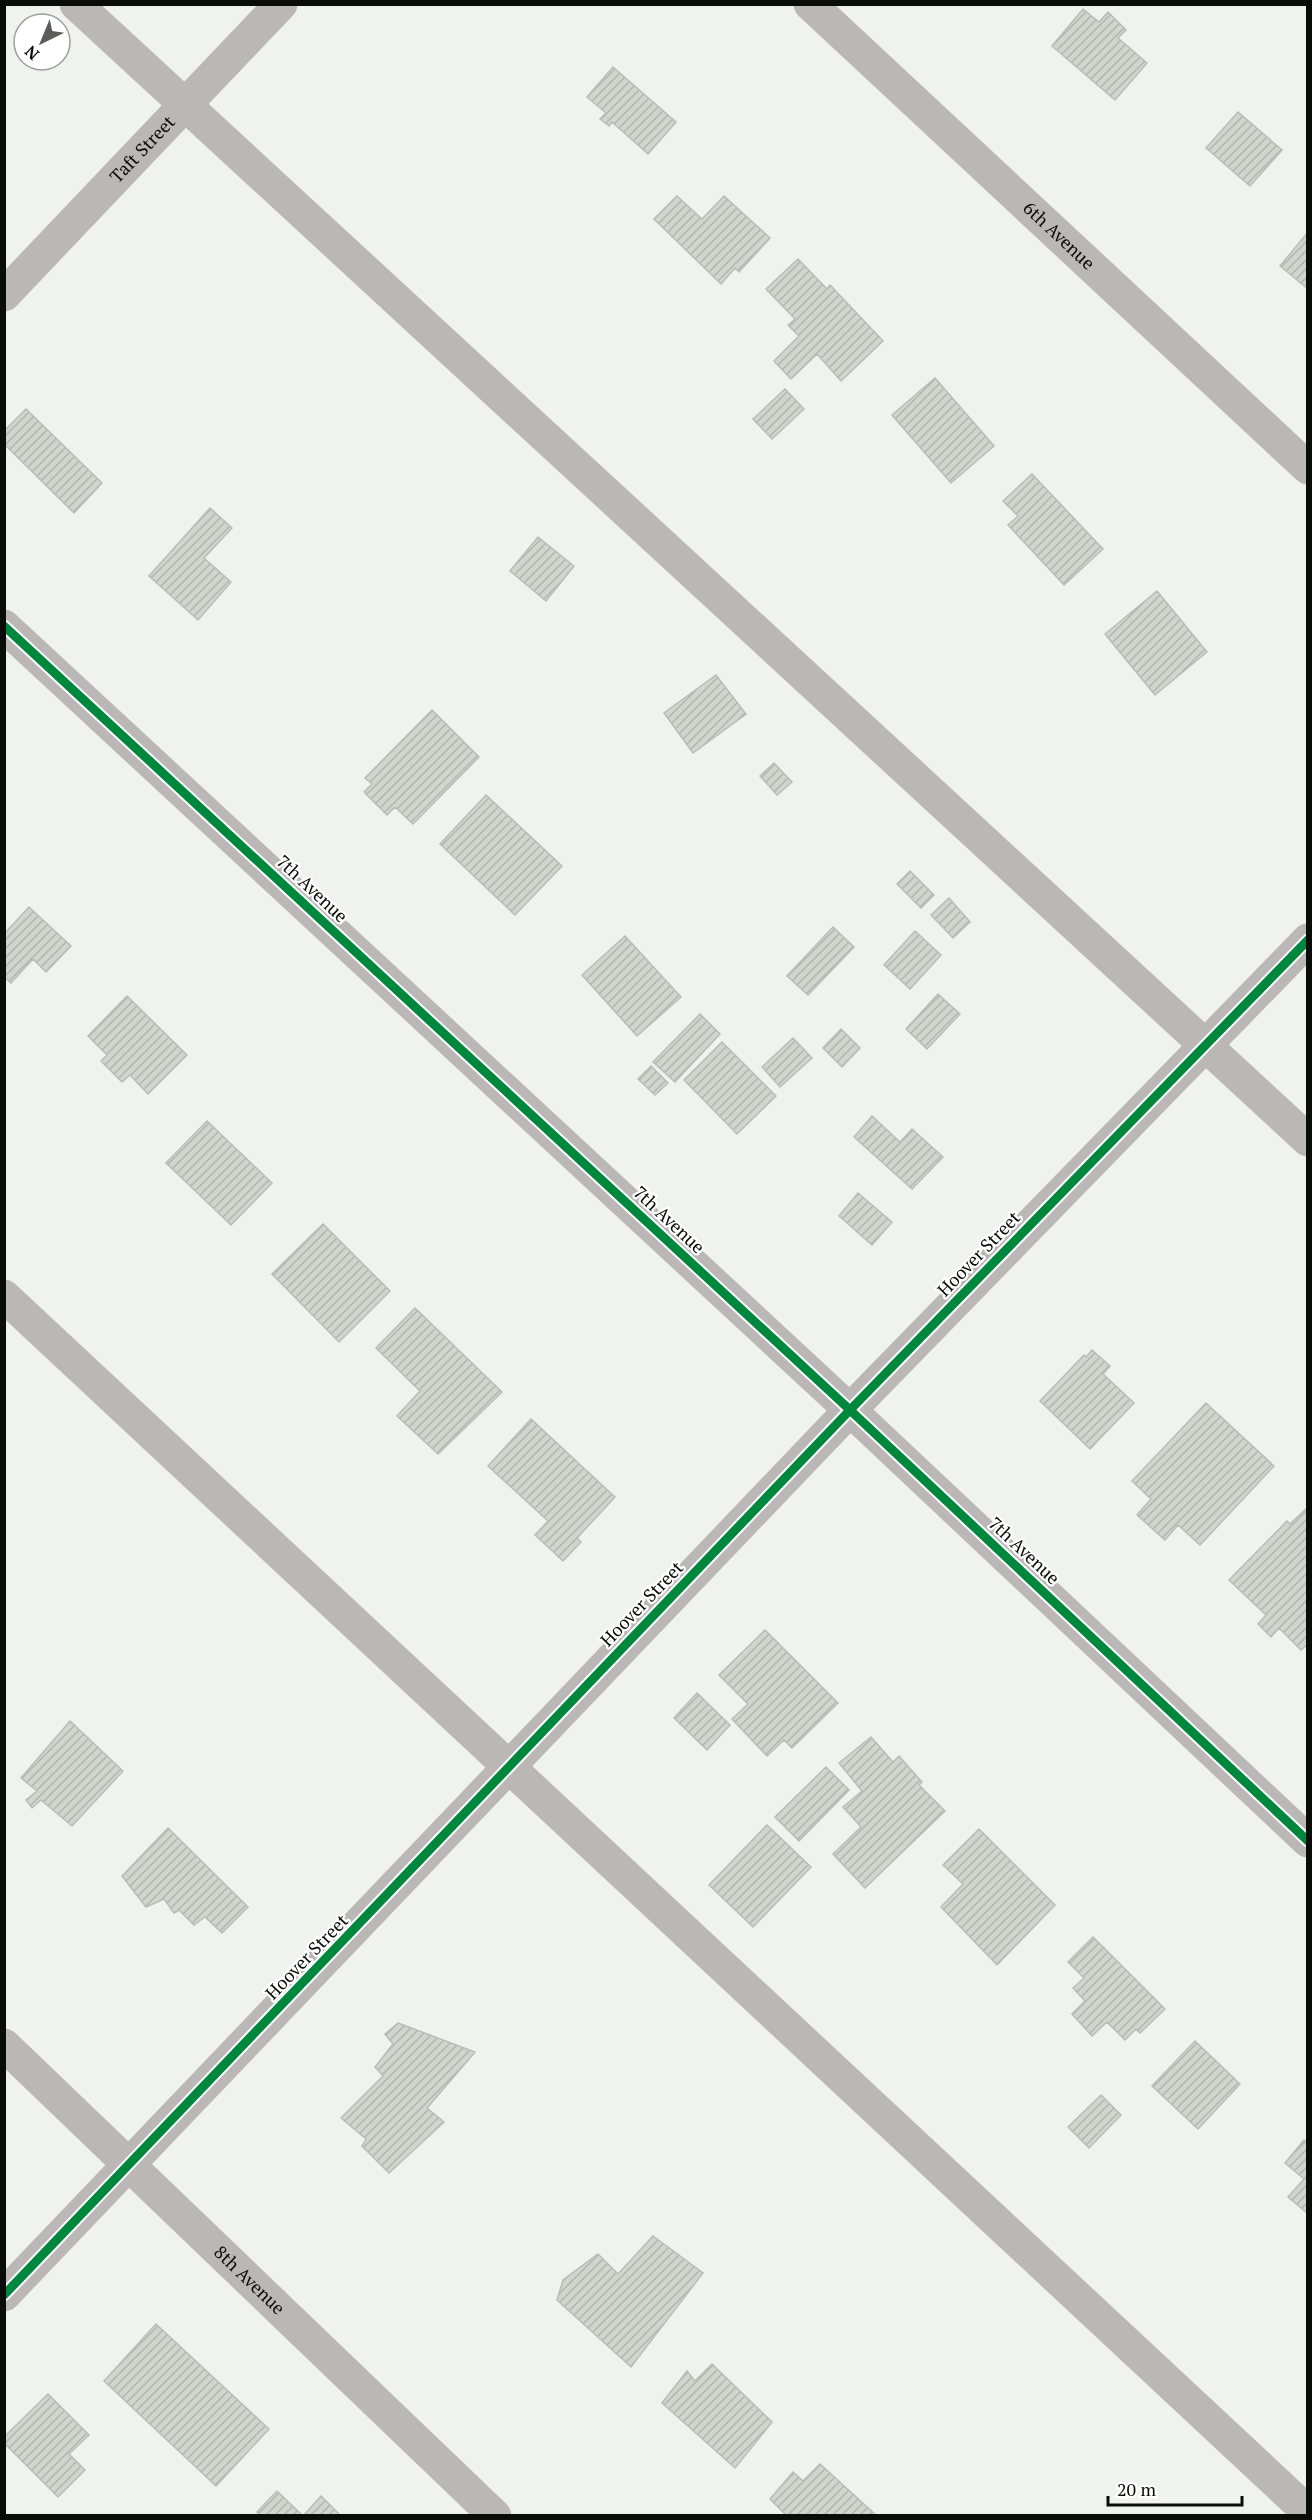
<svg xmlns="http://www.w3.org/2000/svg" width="1312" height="2520" viewBox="0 0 1312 2520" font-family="'PT Serif',serif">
<defs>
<pattern id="building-hatch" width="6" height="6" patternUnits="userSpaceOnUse" patternTransform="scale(1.5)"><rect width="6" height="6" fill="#d1d5cd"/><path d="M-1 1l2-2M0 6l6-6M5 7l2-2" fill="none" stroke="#b2b6af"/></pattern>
</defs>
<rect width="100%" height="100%" fill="#f0f3ed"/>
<path fill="url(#building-hatch)" stroke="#babcb7" stroke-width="1.5" d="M1083,9l16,13 9,-10 18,18 -8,8 29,25 -32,37 -63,-54z
M613,67l63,55 -28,32 -36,-32 -3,4 -9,-7 6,-6 -19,-16z
M1238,112l44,38 -32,36 -44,-38z
M677,196l25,23 22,-23 46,42 -31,34 -4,-4 -14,16 -67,-65z
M1308,232v57l-28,-23z
M798,259l29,30 3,-4 53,56 -42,40 -24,-27 -26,25 -17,-18 25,-25 -11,-11 7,-6 -29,-30z
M935,378l59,68 -43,37 -59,-68z
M785,389l19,20 -32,30 -19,-20z
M26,409l76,74 -28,30 -70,-69v-13z
M1032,474l71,75 -39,36 -56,-60 10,-9 -15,-15z
M210,508l22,20 -28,30 27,24 -33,38 -49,-44z
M538,537l36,29 -28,35 -36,-30z
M1157,591l50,61 -52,43 -50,-61z
M716,675l30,39 -53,39 -29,-40z
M432,710l47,47 -66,67 -18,-17 -8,8 -23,-23 8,-8 -7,-6z
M774,763l18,19 -15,13 -17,-19z
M486,795l76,71 -47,49 -75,-71z
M910,871l24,24 -13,13 -24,-24z
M949,898l21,24 -17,16 -22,-23z
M29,907l42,39 -25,26 -13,-13 -22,24 -7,-6v-43z
M833,927l21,20 -46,48 -21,-19z
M915,931l26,24 -31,34 -26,-24z
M625,936l56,61 -44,39 -55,-61z
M938,994l22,20 -33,35 -21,-20z
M127,996l60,59 -39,39 -18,-19 -8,7 -21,-21 6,-6 -19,-19z
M700,1014l20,20 -45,48 -22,-20z
M841,1029l19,19 -18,19 -19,-19z
M793,1038l19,20 -32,29 -18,-20z
M722,1042l54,54 -39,38 -53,-54z
M651,1066l17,17 -13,12 -17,-16z
M872,1116l28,26 12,-13 31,28 -31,32 -58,-52z
M207,1121l65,62 -41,42 -65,-62z
M858,1193l34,29 -20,23 -33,-29z
M323,1224l67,67 -51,51 -67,-68z
M415,1308l87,84 -64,62 -41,-38 23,-25 -44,-43z
M1092,1350l18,16 -7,8 31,29 -44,46 -50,-48 44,-46 2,2z
M1206,1403l68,63 -74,79 -22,-20 -13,15 -28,-25 14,-16 -19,-18z
M531,1419l84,78 -38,41 4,4 -18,19 -28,-26 13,-14 -60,-55z
M1308,1507v137l-7,6 -22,-22 -8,9 -13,-13 8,-9 -37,-35 58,-59 3,3z
M765,1630l73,73 -46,45 -8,-8 -17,16 -35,-37 16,-15 -29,-29z
M697,1693l33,32 -23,25 -33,-32z
M70,1721l53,50 -51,55 -31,-26 -9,8 -6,-8 11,-9 -16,-13z
M871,1737l22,25 6,-6 23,26 -3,3 26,26 -80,77 -32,-34 28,-27 -18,-20 19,-16 -23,-28z
M826,1767l23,23 -50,51 -24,-24z
M767,1825l44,42 -58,60 -44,-42z
M168,1828l80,79 -26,26 -17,-16 -11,8 -15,-15 -5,3 -10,-14 -18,8 -24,-31z
M979,1829l76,76 -58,60 -56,-58 22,-23 -20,-19z
M1093,1937l72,72 -25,24 -4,-4 -11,11 -18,-18 -15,14 -20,-22 13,-13 -12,-13 11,-10 -16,-16z
M398,2023l77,29 -48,56 17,14 -55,51 -27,-27 4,-7 -25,-21 42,-42 -8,-9 18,-23 -8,-10z
M1195,2041l45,43 -42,45 -46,-43z
M1101,2095l20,20 -32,33 -21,-21z
M1304,2140l4,3v71l-20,-17 16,-18 -19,-16z
M653,2236l50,37 -72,94 -74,-67 6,-20 35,-26 20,20z
M156,2324l113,105 -53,57 -112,-105z
M712,2364l60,58 -37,46 -73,-65 25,-32 8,10z
M48,2394l41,41 -20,19 16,16 -27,27 -54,-54v-6z
M820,2464l57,52h-90l-17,-17 23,-27 10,9z
M277,2491l26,25h-42l-4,-4z
M321,2496l20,20h-38z"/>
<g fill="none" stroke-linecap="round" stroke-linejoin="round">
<g stroke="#bab7b6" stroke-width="33">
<path d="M76,4l1232,1136"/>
<path id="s1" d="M810,4l498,464"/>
<path id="s2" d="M4,295l277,-291"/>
<path d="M4,626l846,784 458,431"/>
<path d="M4,1296l1304,1216"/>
<path id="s3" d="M4,2045l491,471"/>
<path d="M4,2295l846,-885 458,-470"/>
</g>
<defs>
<path id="cycleway" d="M4,626l846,784 458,431
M4,2295l846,-885 458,-470"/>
</defs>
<use href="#cycleway" stroke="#fff" stroke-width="13"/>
<use href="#cycleway" stroke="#00873e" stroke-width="9"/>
</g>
<g text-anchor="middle" stroke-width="4.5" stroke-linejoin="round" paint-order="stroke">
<g font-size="18" fill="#0a0c09" stroke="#fff">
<text dy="6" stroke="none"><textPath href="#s2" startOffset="201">Taft Street</textPath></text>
<text dy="6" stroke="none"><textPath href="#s1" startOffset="340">6th Avenue</textPath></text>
<text transform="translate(312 889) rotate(43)" y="6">7th Avenue</text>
<text transform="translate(669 1220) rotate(43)" y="6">7th Avenue</text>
<text transform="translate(979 1254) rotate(-46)" y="6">Hoover Street</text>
<text transform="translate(1024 1551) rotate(43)" y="6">7th Avenue</text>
<text transform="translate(642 1604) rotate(-46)" y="6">Hoover Street</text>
<text transform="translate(307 1957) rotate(-46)" y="6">Hoover Street</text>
<text dy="6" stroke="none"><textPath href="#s3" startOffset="340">8th Avenue</textPath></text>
</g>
</g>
<rect width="1312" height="2520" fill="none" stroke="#0a0c09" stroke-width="12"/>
<g transform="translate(42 42) rotate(223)"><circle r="28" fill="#ffffff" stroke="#9d9e9d" stroke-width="1.5"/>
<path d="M0-4.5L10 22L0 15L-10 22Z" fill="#5a5d59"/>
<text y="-9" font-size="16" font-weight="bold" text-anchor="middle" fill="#0a0c09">N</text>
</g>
<path d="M1108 2496v9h134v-9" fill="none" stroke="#0a0c09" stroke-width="3"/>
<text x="1117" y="2496" font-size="18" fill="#0a0c09" stroke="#ffffff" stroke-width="4.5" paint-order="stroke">20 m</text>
</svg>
